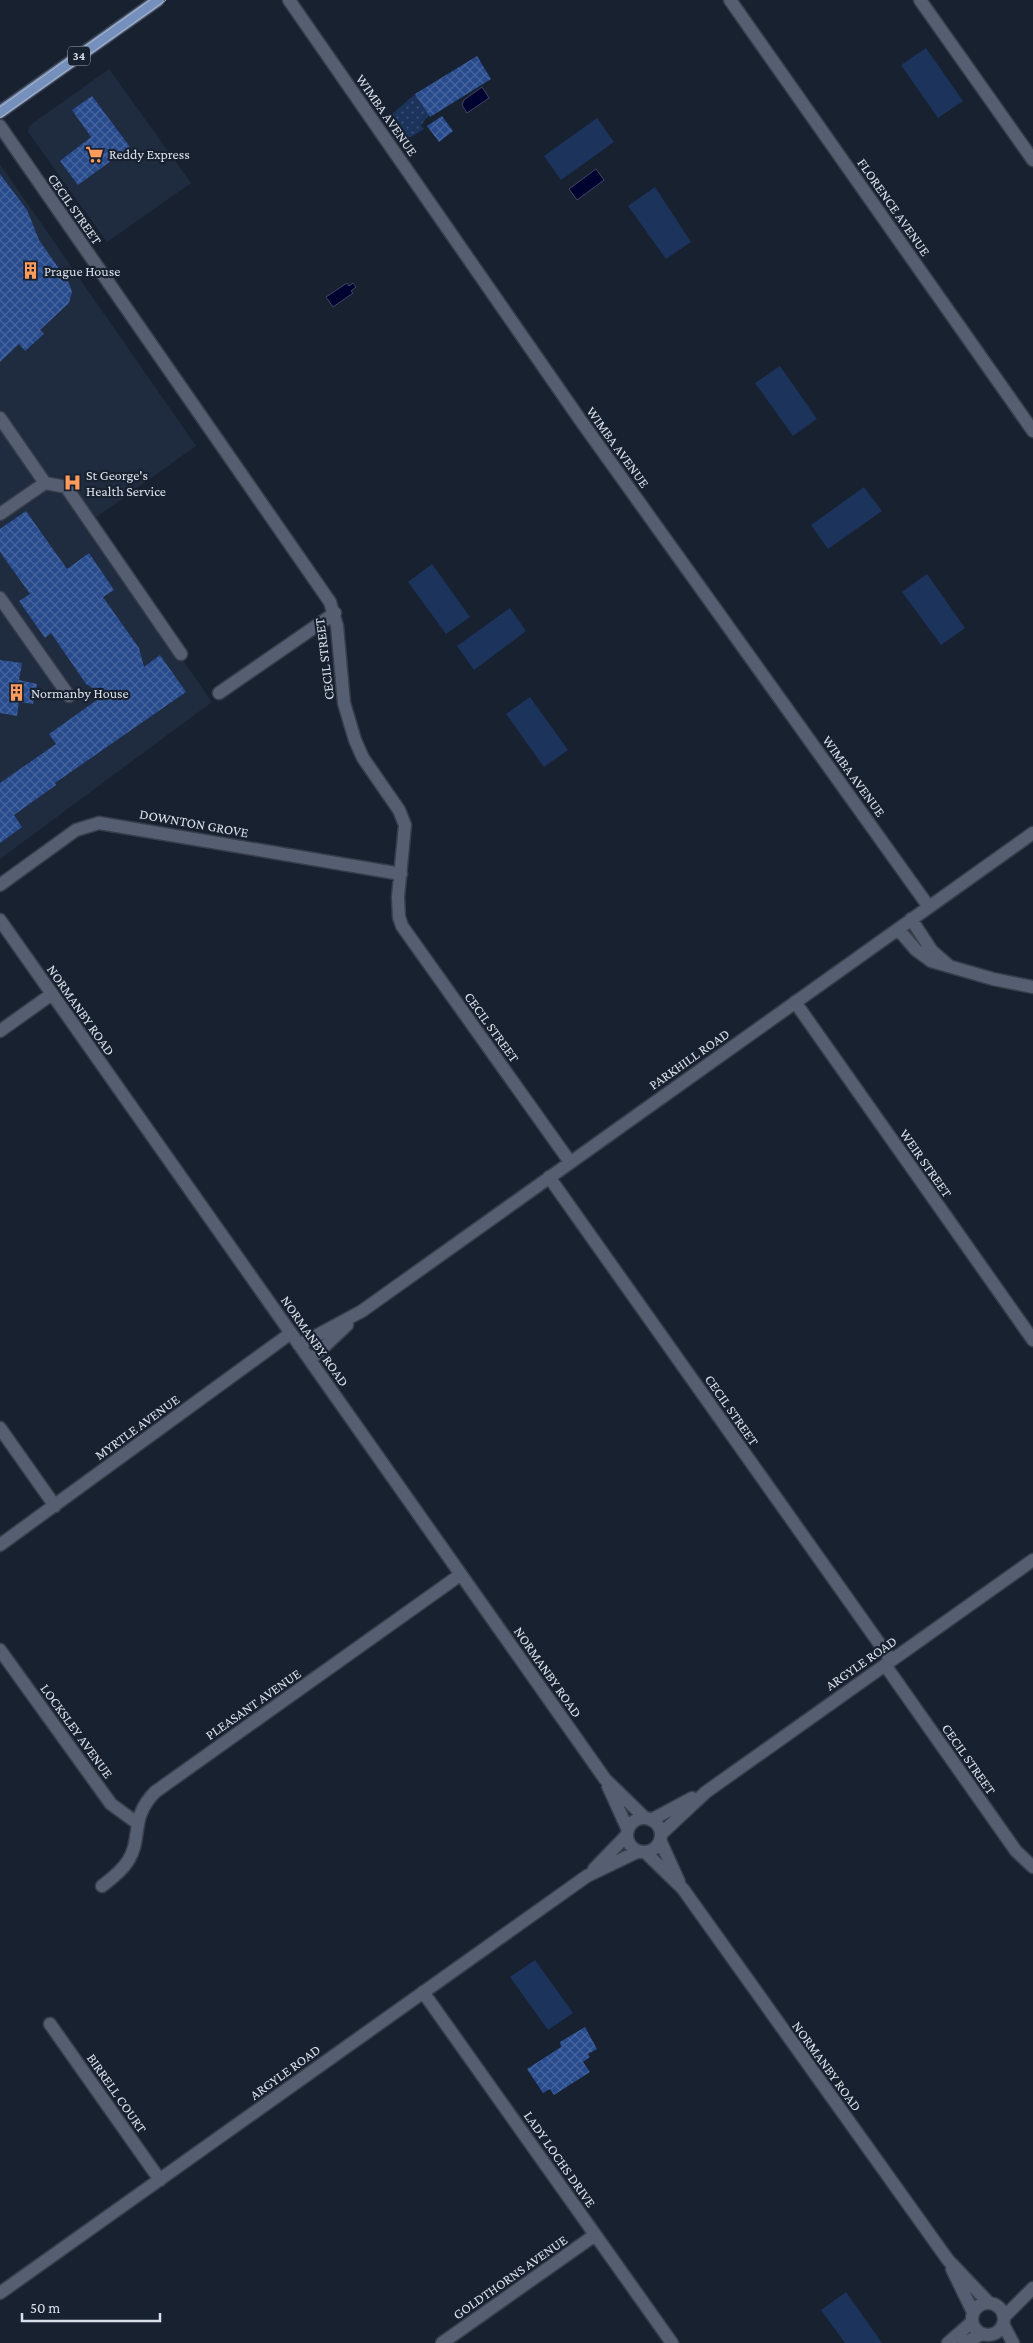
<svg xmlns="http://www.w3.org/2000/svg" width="1033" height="2343" viewBox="0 0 1033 2343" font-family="'Crimson Pro',serif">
<defs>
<pattern id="garden-dots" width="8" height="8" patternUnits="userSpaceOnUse" patternTransform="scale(1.25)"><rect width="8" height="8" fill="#1c335c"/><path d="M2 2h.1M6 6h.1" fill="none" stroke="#3c5074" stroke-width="1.8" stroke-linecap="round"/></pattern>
<pattern id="building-cross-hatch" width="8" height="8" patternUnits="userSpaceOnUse" patternTransform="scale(1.25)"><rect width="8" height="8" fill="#284b8d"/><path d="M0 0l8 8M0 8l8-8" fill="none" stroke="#47659d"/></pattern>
</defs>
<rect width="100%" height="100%" fill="#182130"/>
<path fill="#1f2b3e" d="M109,69l82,114 -84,59 -79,-110 1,-6z
M0,164l196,282 -102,73 88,140 30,43 -212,157z"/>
<path fill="#1c335c" d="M926,48l37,53 -25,17 -37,-53z
M597,118l17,24 -53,38 -17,-24z
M655,187l36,55 -25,17 -38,-53z
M780,366l37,53 -24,17 -38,-53z
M864,487l18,24 -54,38 -17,-24z
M432,564l38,53 -24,17 -38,-52z
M927,574l38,54 -24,17 -39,-53z
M510,608l16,23 -52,39 -17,-24z
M530,697l38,53 -24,17 -38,-53z
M535,1960l38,53 -25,17 -38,-53z
M846,2292l36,51h-37l-24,-33z"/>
<path fill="url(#garden-dots)" d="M415,94l14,21 -8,10 3,4 -16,10 -17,-24z"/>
<path fill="#00022f" stroke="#414567" d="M482,87l7,11 -22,15 -5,-8 2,-5z
M596,169l8,11 -27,20 -8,-11z
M347,283l2,3 4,-3 3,4 -5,4 2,2 -20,14 -7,-10z"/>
<path fill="url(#building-cross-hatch)" d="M477,56l14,23 -61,38 -15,-23z
M92,96l38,51 -52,38 -18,-24 31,-24 -19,-27z
M442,116l11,15 -14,11 -12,-16z
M0,174l27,36 12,30 30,43 3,9 -3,11 -29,27 4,4 -19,17 -6,-7 -19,18z
M26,511l41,58 22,-16 25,37 -11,7 36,51 5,19 16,-12 26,37 -131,91 1,2 -42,30 8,12 -22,16v-60l56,-39 -7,-10 55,-39 -18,-11 -35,-51 -6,5 -26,-37 11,-7 -30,-42v-23z
M0,660l22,3 -3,17 18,4 -4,20 -14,-2 -2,14 -17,-3z
M585,2027l12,22 -9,5 2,3 -7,5 7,10 -36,23 -4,-6 -7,4 -16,-24 34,-22 -1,-5z"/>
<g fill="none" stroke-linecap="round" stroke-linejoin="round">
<defs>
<path id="minor" d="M289,0l292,421 348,486
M730,0l303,431
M920,0l113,160
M0,126l330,476 7,24 7,77 11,37 8,18 36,52 6,15 -7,72 1,20 3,9 168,236
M0,418l45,65 21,4 115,167
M0,514l45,-31
M0,598l69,98
M219,693l116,-80
M0,885l76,-55 23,-7 302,51
M911,919l21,32 16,14
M0,920l605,859 40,39
M898,929l18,21 15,11 62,18 40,8
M795,1002l238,338
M0,1031l52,-37
M549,1177l342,483
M299,1345l63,-34 671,-478
M310,1360l37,-35
M0,1428l55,78
M0,1545l291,-212
M0,1650l111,154 26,19
M885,1665l131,186 17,16
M608,1786l20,44
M627 1835a17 17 0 1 1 34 0a17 17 0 1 1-34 0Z
M651,1820l41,-22
M661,1834l45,-42 327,-232
M660,1840l19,42
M645,1852l38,37 265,371 41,43
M594,1869l33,-34
M102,1886c9,-7 19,-14 26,-25 15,-24 1,-42 27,-69l305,-217
M423,1992l249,351
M50,2024l110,156
M952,2269l21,43
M0,2293l587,-417 52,-25
M972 2319a16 16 0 1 1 32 0a16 16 0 1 1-32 0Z
M1004,2317l29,-29
M1003,2324l10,19
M442,2343l153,-108
M948,2343l24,-21
M964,2343l18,-9"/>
<path id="major" d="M0,112l158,-112"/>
</defs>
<use href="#minor" stroke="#373d4a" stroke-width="15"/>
<use href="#major" stroke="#373d4a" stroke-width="15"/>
<use href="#minor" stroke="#555f71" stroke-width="12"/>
<use href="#major" stroke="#7690bd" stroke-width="12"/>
<path stroke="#b0b7c2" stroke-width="1" d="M0,107l150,-107
M0,118l166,-118"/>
</g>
<defs>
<symbol id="supermarket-bare" viewBox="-9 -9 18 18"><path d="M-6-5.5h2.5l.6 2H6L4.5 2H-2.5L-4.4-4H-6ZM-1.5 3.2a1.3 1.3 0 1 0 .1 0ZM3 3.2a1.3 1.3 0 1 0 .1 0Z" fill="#ff9b5b" stroke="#182130" stroke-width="2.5" paint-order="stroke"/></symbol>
<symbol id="building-bare" viewBox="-9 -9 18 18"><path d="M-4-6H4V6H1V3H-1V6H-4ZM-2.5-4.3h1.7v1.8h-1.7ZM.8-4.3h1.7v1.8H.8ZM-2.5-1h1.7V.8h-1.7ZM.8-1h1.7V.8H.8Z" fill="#ff9b5b" stroke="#182130" stroke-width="2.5" paint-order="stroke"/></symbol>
<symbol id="hospital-bare" viewBox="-9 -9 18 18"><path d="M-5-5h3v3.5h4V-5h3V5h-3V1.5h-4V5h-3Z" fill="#ff9b5b" stroke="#182130" stroke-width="2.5" paint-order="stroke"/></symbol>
</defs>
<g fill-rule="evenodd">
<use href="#supermarket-bare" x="82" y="142" width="25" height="25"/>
<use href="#building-bare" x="18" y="258" width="25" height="25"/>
<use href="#hospital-bare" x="60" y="470" width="25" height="25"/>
<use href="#building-bare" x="4" y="680" width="25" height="25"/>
</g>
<g text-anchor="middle" stroke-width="4.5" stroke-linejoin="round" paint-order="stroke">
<rect fill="#182130" stroke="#a0a7b2" stroke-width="1" x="68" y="46.5" width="22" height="19" rx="4"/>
<g font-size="12" font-weight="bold" fill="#dae0ea">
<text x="79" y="60">34</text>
</g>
<g font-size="14" fill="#dae0ea" stroke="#182130">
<text transform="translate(387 115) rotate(55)" y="5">WIMBA AVENUE</text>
<text transform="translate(894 207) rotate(55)" y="5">FLORENCE AVENUE</text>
<text transform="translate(75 209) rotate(55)" y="5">CECIL STREET</text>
<text transform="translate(618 447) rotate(54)" y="5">WIMBA AVENUE</text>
<text transform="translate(324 659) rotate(-97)" y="5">CECIL STREET</text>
<text transform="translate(854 776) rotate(54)" y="5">WIMBA AVENUE</text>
<text transform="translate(194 823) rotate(10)" y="5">DOWNTON GROVE</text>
<text transform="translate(81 1010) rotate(55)" y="5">NORMANBY ROAD</text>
<text transform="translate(492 1027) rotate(54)" y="5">CECIL STREET</text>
<text transform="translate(689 1059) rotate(-35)" y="5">PARKHILL ROAD</text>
<text transform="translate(926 1163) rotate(55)" y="5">WEIR STREET</text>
<text transform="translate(315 1341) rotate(55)" y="5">NORMANBY ROAD</text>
<text transform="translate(732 1410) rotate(55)" y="5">CECIL STREET</text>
<text transform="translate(137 1427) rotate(-36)" y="5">MYRTLE AVENUE</text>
<text transform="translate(861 1663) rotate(-35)" y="5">ARGYLE ROAD</text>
<text transform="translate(548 1672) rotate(55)" y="5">NORMANBY ROAD</text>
<text transform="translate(253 1704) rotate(-35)" y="5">PLEASANT AVENUE</text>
<text transform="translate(77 1731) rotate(54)" y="5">LOCKSLEY AVENUE</text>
<text transform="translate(969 1759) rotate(55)" y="5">CECIL STREET</text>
<text transform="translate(827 2066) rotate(54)" y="5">NORMANBY ROAD</text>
<text transform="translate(285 2072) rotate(-36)" y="5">ARGYLE ROAD</text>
<text transform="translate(117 2093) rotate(55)" y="5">BIRRELL COURT</text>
<text transform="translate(560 2159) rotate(55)" y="5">LADY LOCHS DRIVE</text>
<text transform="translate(510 2277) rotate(-35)" y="5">GOLDTHORNS AVENUE</text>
</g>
<g font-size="14" fill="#dae0ea" stroke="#182130" text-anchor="start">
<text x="109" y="159">Reddy Express</text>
<text x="44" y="276">Prague House</text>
<text x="86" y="480">St George's<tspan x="86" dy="16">Health Service</tspan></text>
<text x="31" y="698">Normanby House</text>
</g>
</g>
<path d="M22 2313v8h138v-8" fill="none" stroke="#dae0ea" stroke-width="2.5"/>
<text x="30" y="2313" font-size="15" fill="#dae0ea" stroke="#182130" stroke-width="4" paint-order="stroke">50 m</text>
</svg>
